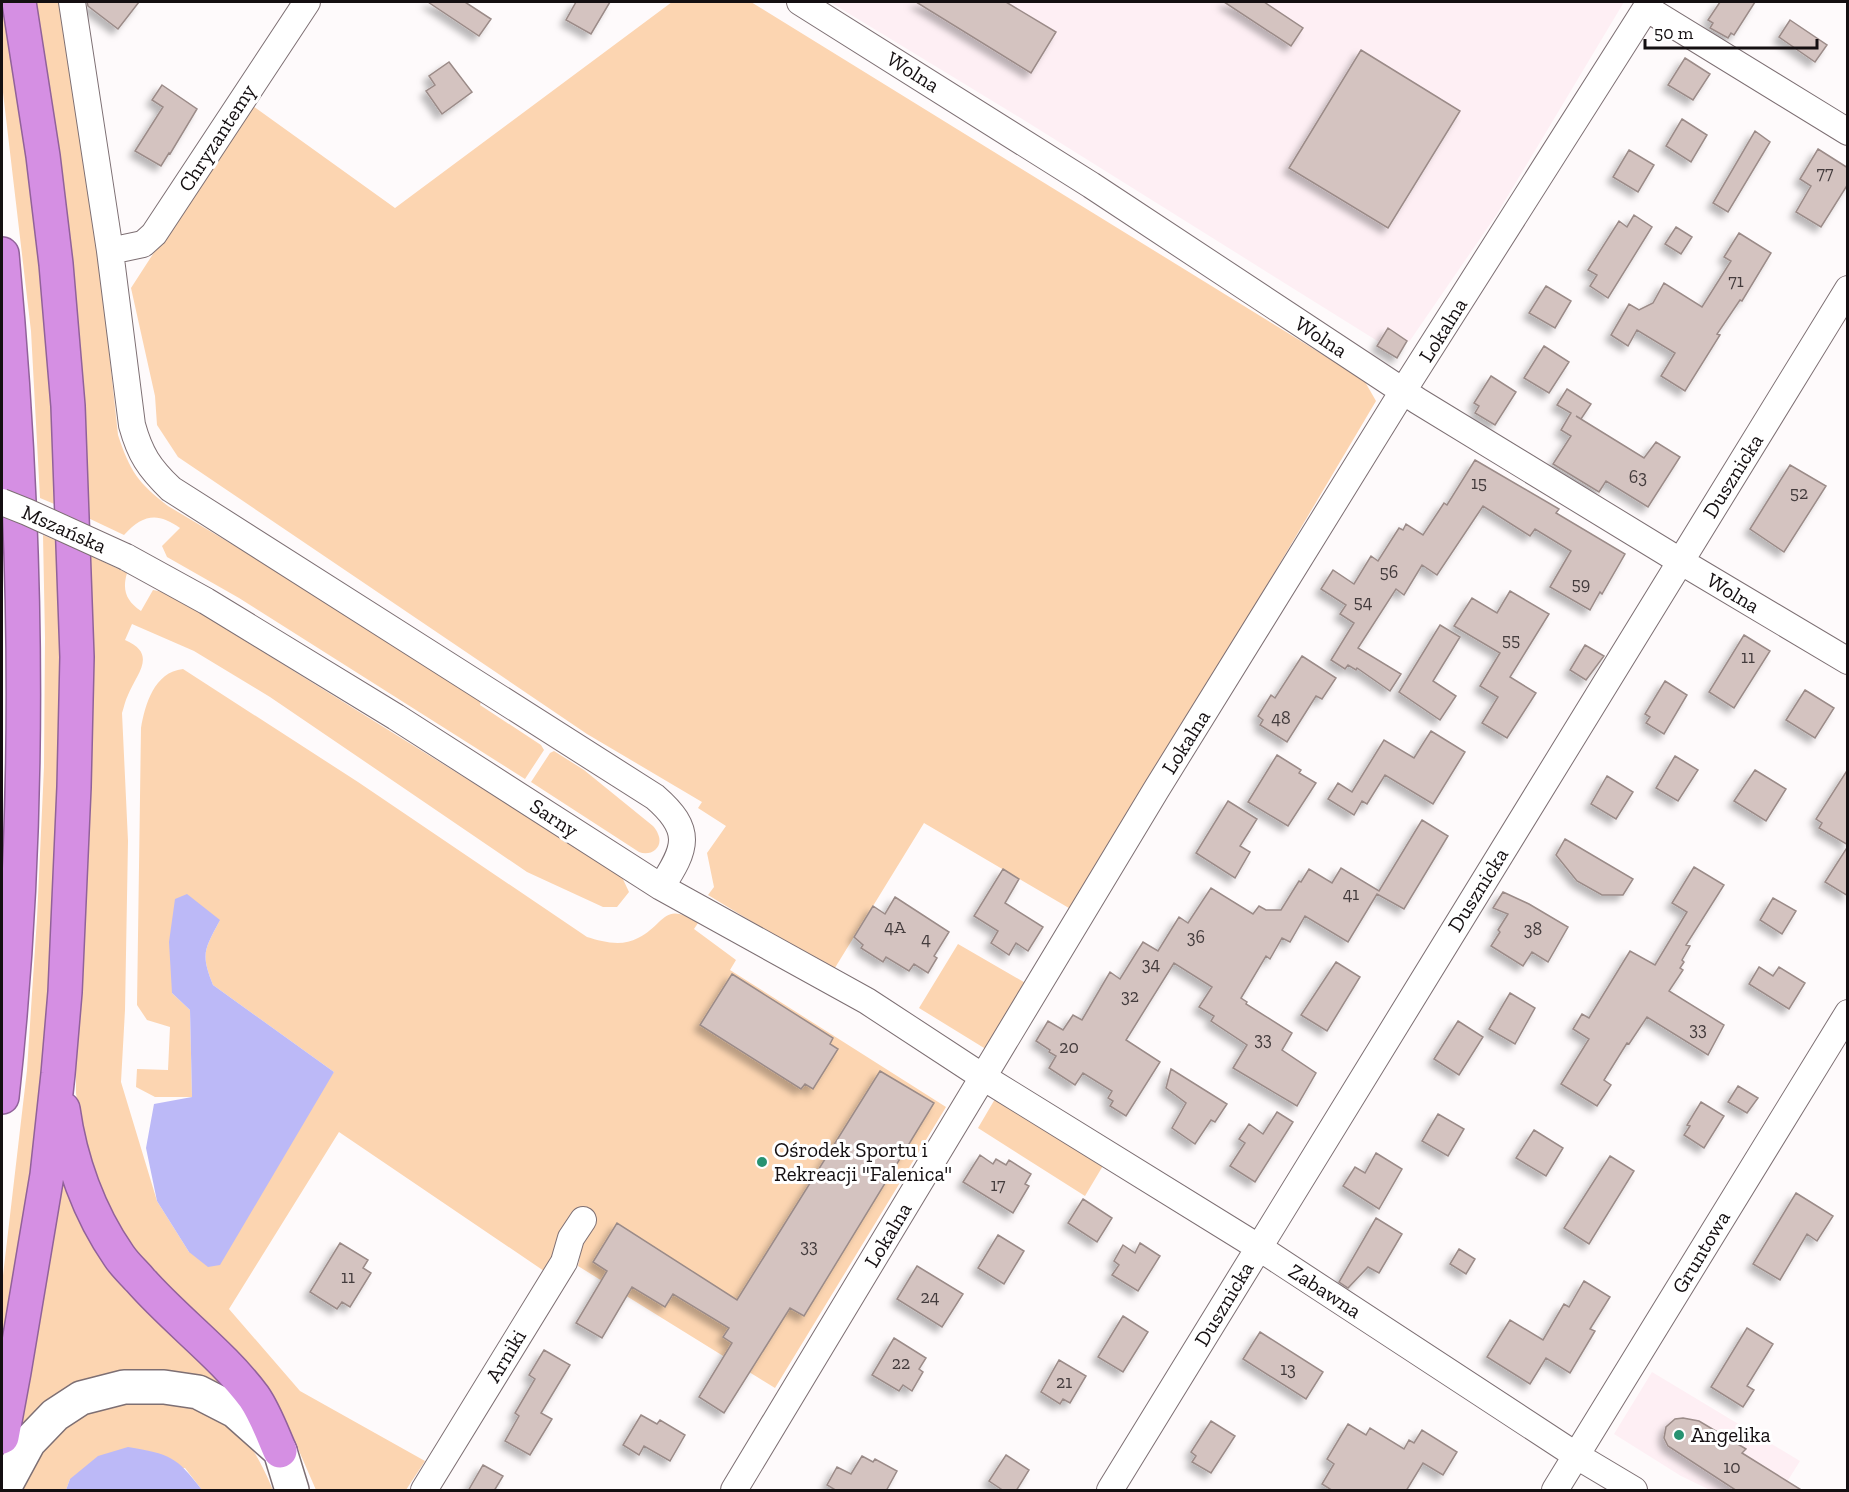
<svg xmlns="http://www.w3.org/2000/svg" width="1849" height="1492" viewBox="0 0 1849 1492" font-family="'Zilla Slab',serif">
<defs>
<filter id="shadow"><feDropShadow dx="-5.5" dy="5.5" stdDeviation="3" flood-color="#0004"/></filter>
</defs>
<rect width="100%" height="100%" fill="#fefafb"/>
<path fill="#feeff4" d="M830,2h794l-127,212 -88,128 -21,-14 -9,14 -360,-225z
M1652,1372l148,89 -18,29h-72l-29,-14 -67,-42z"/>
<path fill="#fcd5b1" d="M2,2h2c29,166 44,335 55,504l-19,-8 -9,-167 -29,-247z
M33,2h29l32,207 24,226c12,36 20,48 50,71l199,119 114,76 -1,4 61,40 3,5 -19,29 -286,-181 -72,-41 -5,-11 18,-18c-22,-16 -37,-14 -56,7l-38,-18c-12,-172 -20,-346 -53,-515z
M672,2h79l613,378 12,21 -302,510 -150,-88 -91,148 -125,-76 6,-8 -7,-34 19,-27 -28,-18 4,-6 -115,-68 -409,-277 -21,-32 -2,-29 -24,-108 119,-184 145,104z
M43,535l17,7c0,140 -1,279 -8,418 -8,140 -31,278 -50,415v-91l25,-214 10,-152 7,-151 1,-129z
M87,554l40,19c-5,17 -1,28 14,38l12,-21 10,2 28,15 430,268 8,17 -12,15h-14l-76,-35 -257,-175 -76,-46 -62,-27 -7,16c33,14 12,33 3,55 -3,6 -4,12 -6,18l6,128 -3,169 -4,72 36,119 32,51 145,-180 -121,-87c-13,-32 -8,-36 7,-65l-48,73 18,17 2,87h-37l-19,-10 1,-18 31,1 2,-43 -23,-7 -10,-15 4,-277c4,-23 13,-56 42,-59l175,113 229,155c16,5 35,10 51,1 28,-14 25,-38 60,-15l-4,6 42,31 -6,10 216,137 -171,281 -197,-122 7,-34 -41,39 -205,-139 -110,177 71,82 125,70 -19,29h-90l-23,-53 -22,-34 -117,-128 -41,-54 -31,-83 -6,-45v-57z
M554,751l30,19 69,56c2,2 4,5 5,8 6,13 -7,23 -19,18l-108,-70 19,-29z
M958,944l71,41 -40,66 -70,-43z
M995,1099l109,65 -19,32 -107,-68z
M55,1158l170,226 -2,4 -37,-14 -26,-4 -32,1 -109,60z
M167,1396c20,8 42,15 60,26 21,12 37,47 46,68h-71l-17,-22 -115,11 -4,11h-47l13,-28 21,-27 54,-34z"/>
<path fill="#bcb9f7" d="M187,894l33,26c-15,29 -20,33 -7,65l121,87 -114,193 -12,2 -19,-15 -32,-51 -11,-53 8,-44 38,-7 -2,-87 -18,-17 -3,-51 6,-43z
M128,1447c42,7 48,9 74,43h-136l4,-11 28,-23z"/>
<path fill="#d4c3c0" stroke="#9b8b88" stroke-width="1.5" filter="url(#shadow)" d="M87,2h52l-21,27 -30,-23z
M428,2h37l26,17 -12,17z
M576,2h34l-19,32 -25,-14z
M916,2h90l50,30 -25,41z
M1224,2h40l39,26 -12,18z
M1720,2h35l-21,33 -3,-2 -3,5 -18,-10 3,-5 -5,-3z
M1790,20l37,25 -12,17 -36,-25z
M1361,50l99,61 -72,117 -99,-60z
M1685,58l25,16 -17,26 -25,-15z
M449,62l23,30 -30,22 -16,-23 9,-6 -6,-9z
M162,85l35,24 -27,45 -1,-1 -8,13 -26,-15 28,-44 -11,-7z
M1682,119l25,16 -16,27 -25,-16z
M1755,131l15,11 -42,70 -15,-9z
M1818,149l30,19v16l-27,43 -25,-15 15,-26 -11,-7z
M1629,150l25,15 -16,27 -25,-15z
M1634,215l18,12 -44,71 -18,-12 7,-11 -9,-5 31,-49 8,6z
M1676,227l16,10 -11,17 -16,-10z
M1739,233l32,20 -29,48 -2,-1 -23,34 3,1 -35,56 -24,-15 14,-23 -38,-23 -9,16 -17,-11 18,-31 10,6 14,-7 11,-20 38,24 29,-46 -7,-4z
M1546,286l25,15 -16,27 -26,-15z
M1388,328l19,13 -10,17 -20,-12z
M1544,346l25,16 -20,31 -25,-15z
M1491,376l25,16 -21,33 -20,-12 4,-7 -5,-3z
M1567,389l24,15 -10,15 -5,-3 68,42 12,-16 24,15 -32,50 -42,-26 -7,11 -46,-28 18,-28 -10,-6 10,-17 -14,-8z
M1475,460l84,49 -3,4 69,41 -23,40 -2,-2 -10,18 -40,-23 21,-36 -36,-22 -5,7 -47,-30 -46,69 -15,-10 -18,30 -8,-6 -38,59 43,26 -11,17 -33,-23 -1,2 -8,-5 -3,4 -14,-9 23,-37 -14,-9 6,-9 -25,-16 12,-19 21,14 17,-28 7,5 21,-33 4,2 3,-6 17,11 21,-32 3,2z
M1790,465l36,21 -42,66 -34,-23z
M1510,591l39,23 -39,63 26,16 -29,45 -25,-15 16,-26 -18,-11 20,-33 -46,-27 18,-28 25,15z
M1440,625l20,12 -27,44 23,15 -16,24 -41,-28z
M1744,635l26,16 -36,57 -25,-16z
M1585,645l19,11 -18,24 -16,-10z
M1302,656l34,22 -14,21 -6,-3 -29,46 -27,-17 3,-5 -5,-4 13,-21 4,3z
M1665,681l22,14 -23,39 -18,-11 4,-6 -5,-3z
M1805,690l29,18 -19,30 -29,-18z
M1431,731l34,21 -32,52 -48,-29 -18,29 -5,-3 -8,14 -26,-16 10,-16 14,9 32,-52 30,18z
M1277,755l24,15 -2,3 17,10 -28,43 -40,-24z
M1675,756l23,14 -20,31 -22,-13z
M1848,769v76l-29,-17 3,-5 -6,-4z
M1755,770l31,19 -20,32 -32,-20z
M1607,776l26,16 -17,27 -25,-15z
M1228,801l29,18 -17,27 10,6 -15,26 -39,-25z
M1422,820l26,16 -44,73 -27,-15 -29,48 -43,-26 -15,26 -8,-4 -12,21 -4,-3 -25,42 6,4 -1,2 46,29 -10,17 34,23 -19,33 -64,-38 14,-23 -36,-24 3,-5 -15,-9 13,-20 -38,-24 -48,77 34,22 -34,54 -16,-10 3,-5 -5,-3 4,-7 -29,-18 -8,12 -26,-17 7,-12 -7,-4 1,-2 -14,-9 12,-20 15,9 10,-15 9,5 28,-48 10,7 23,-37 15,9 21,-34 9,6 23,-35 42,26 6,-8 7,4h15l18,-29 2,1 8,-13 23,14 9,-15 38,23z
M1565,839l68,40 -10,16h-21l-25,-14 -21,-26z
M1848,846v50l-23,-14z
M1694,867l30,18 -38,60 4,1 -8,14 2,2 -4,6 3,2 -14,21 55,34 -16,30 -61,-38 -18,27 -2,-1 -23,37 7,5 -14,21 -36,-22 28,-45 -16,-10 9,-15 7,4 41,-67 25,14 32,-53 -15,-9z
M1003,869l16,10 -14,24 38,24 -15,24 -12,-8 -7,12 -18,-12 7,-12 -24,-15z
M1503,892l26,12 39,23 -20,35 -16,-10 -9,14 -32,-20 9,-14 -2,-2 10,-16 -15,-6z
M895,897l54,35 -15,24 3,2 -9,15 -14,-9 -5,7 -23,-14 -3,5 -22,-14 2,-3 -9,-8 19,-31 12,8z
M1773,898l23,13 -14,23 -22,-14z
M1336,962l24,15 -33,54 -26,-16z
M1759,967l14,9 6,-9 26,16 -16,26 -40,-25z
M732,974l101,64 -3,6 8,5 -25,40 -8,-5 -4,5 -101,-64z
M1510,993l25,15 -20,36 -26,-15z
M1458,1021l25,16 -24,38 -25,-16z
M1171,1069l56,35 -12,18 -4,-2 -16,24 -23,-16 14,-25 -20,-15z
M880,1071l54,32 -130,213 -14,-8 -66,105 -25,-16 33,-54 -9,-6 6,-9 -56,-34 -8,13 -33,-20 -30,51 -26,-15 31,-52 -14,-9 24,-39 120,77z
M1738,1086l20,12 -11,15 -19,-11z
M1701,1102l23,14 -20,32 -20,-13 6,-9 -3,-1z
M1277,1112l16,10 -38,60 -25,-16 15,-23 -6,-4 10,-15 14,10z
M1438,1114l26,15 -16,27 -26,-15z
M1534,1130l29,18 -17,28 -30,-18z
M1376,1153l26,16 -23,40 -36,-23 12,-19 10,6z
M980,1155l13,9 3,-5 10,6 3,-5 22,14 -6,10 4,2 -16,27 -50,-31z
M1610,1156l24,15 -45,73 -25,-16z
M1796,1193l37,23 -16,25 -10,-7 -27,46 -27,-16z
M1083,1199l29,19 -15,24 -29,-19z
M1376,1218l26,16 -23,39 -11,-6 -20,21 -9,-6z
M998,1235l26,16 -20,33 -26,-16z
M340,1243l28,17 -5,8 8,5 -21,34 -8,-5 -5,7 -27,-17z
M1140,1243l20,13 -22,35 -26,-16 7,-10 -5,-4 9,-16 12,8z
M1459,1249l16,10 -9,15 -16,-10z
M917,1266l46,28 -21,33 -45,-28z
M1584,1281l26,16 -20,32 5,2 -25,42 -24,-15 -16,26 -43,-27 23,-37 33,20 21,-36 5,3z
M1123,1316l25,16 -25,40 -25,-15z
M1747,1328l26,16 -26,42 7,4 -11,17 -32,-20z
M1260,1332l63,40 -17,27 -63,-40z
M894,1338l32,20 -7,11 4,3 -11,19 -9,-6 -4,6 -27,-16z
M544,1350l26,15 -29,48 11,6 -22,36 -25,-14 14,-25 -4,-3 20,-34 -6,-4z
M1059,1360l27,16 -16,27 -7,-4 -3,5 -19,-12z
M641,1415l16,9 3,-4 25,15 -15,26 -26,-15 -5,9 -16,-10z
M1683,1418l16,3 47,28 -4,4 61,38h-66l-69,-45 -4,-8 2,-11 9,-8z
M1211,1421l24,15 -24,37 -19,-11 4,-6 -5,-4z
M1348,1424l18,11 4,-7 34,21 5,-9 5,3 8,-13 35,22 -14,23 -20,-12 -17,28h-73l-11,-7 12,-20 -7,-5z
M1006,1455l23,15 -13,21h-12l-15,-10z
M862,1456l11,6 2,-3 22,12 -11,20h-49l-10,-6 10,-18 14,7z
M483,1465l20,11 -9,15h-26z"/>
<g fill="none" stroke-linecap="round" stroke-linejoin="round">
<defs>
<path id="street" d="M72,2l38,249 22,174c8,29 17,43 39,64l484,308c38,33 32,51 6,90
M800,2l291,183 327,216 262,160 168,100
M1646,8l202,124
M110,251l33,-7 11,-10 153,-232
M126,557l80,44 190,116 265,170 206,114 116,76 275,170 319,209 57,34
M424,1490l140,-228 7,-24 12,-18
M734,1490l422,-700 247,-399 247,-389
M1110,1490l738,-1201
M1555,1490l293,-477"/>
<path id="secondary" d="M3,1490l26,-48 26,-27 26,-17 43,-11h40l34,5 37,19 45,40 12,39"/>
<path id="highway" d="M2,254c26,279 31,564 0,843
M63,1109c7,51 26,104 56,147 6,9 14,16 21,24 35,40 83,75 114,117 11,16 18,36 26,54
M2,1437l12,-65 33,-197 11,-101 7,-82 9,-205 3,-130 -9,-251 -12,-142 -13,-108 -24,-154"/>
</defs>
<use href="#street" stroke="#7d6f73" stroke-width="28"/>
<use href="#secondary" stroke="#7d6f73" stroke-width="36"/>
<use href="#highway" stroke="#91629a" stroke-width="36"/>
<use href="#street" stroke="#fff" stroke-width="26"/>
<use href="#secondary" stroke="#fff" stroke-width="33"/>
<use href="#highway" stroke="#d58fe3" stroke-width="33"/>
<defs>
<path id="street-bridge" d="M2,502l25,10 99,45"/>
</defs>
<use href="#street-bridge" stroke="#7d6f73" stroke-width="28" stroke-linecap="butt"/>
<use href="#street-bridge" stroke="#fff" stroke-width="26"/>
</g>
<g fill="#279271" stroke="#fff" stroke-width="2">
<circle cx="762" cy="1162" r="6"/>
<circle cx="1679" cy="1435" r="6"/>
</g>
<g text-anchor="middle" stroke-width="6" stroke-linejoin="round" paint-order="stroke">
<g font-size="18" fill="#443c3d">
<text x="1825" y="179">77</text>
<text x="1736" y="287">71</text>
<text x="1638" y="483">63</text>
<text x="1479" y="489">15</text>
<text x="1799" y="499">52</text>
<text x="1389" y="578">56</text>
<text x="1581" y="590">59</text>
<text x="1363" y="608">54</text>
<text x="1511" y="646">55</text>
<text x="1748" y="663">11</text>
<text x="1281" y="724">48</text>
<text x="1351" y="900">41</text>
<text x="895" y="933">4A</text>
<text x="1533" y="935">38</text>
<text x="1196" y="943">36</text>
<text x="926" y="945">4</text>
<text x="1151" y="970">34</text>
<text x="1130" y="1002">32</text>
<text x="1698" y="1035">33</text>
<text x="1263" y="1045">33</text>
<text x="1069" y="1053">20</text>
<text x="998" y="1191">17</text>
<text x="809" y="1252">33</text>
<text x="348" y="1283">11</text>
<text x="930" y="1303">24</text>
<text x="901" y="1369">22</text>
<text x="1288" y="1375">13</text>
<text x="1064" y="1388">21</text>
<text x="1732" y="1473">10</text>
</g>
<g font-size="21" fill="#140f11" stroke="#fff">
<text transform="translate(913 72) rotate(32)" y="7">Wolna</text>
<text transform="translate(217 138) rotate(-57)" y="7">Chryzantemy</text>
<text transform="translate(1443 330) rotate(-58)" y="7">Lokalna</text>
<text transform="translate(1321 337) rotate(33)" y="7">Wolna</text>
<text transform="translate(1733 476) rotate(-58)" y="7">Dusznicka</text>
<text transform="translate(64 529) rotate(24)" y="7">Mszańska</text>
<text transform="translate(1733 593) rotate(31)" y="7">Wolna</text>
<text transform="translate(1186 742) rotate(-58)" y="7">Lokalna</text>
<text transform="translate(554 818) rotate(33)" y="7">Sarny</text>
<text transform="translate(1478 890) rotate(-58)" y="7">Dusznicka</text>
<text transform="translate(888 1235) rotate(-59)" y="7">Lokalna</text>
<text transform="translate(1701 1252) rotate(-59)" y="7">Gruntowa</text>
<text transform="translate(1325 1291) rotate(33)" y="7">Zabawna</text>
<text transform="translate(1224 1304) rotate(-59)" y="7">Dusznicka</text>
<text transform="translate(506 1356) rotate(-59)" y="7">Arniki</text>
</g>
<g font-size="21" fill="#140f11" stroke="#fff" text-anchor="start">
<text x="774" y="1157">Ośrodek Sportu i<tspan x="774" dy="24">Rekreacji "Falenica"</tspan></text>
<text x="1691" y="1442">Angelika</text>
</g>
</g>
<rect width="1849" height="1492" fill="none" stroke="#140f11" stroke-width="6"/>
<path d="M1645 39v9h172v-9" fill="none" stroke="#140f11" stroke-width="3"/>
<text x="1654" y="39" font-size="18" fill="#140f11" stroke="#ffffff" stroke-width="4.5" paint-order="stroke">50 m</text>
</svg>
